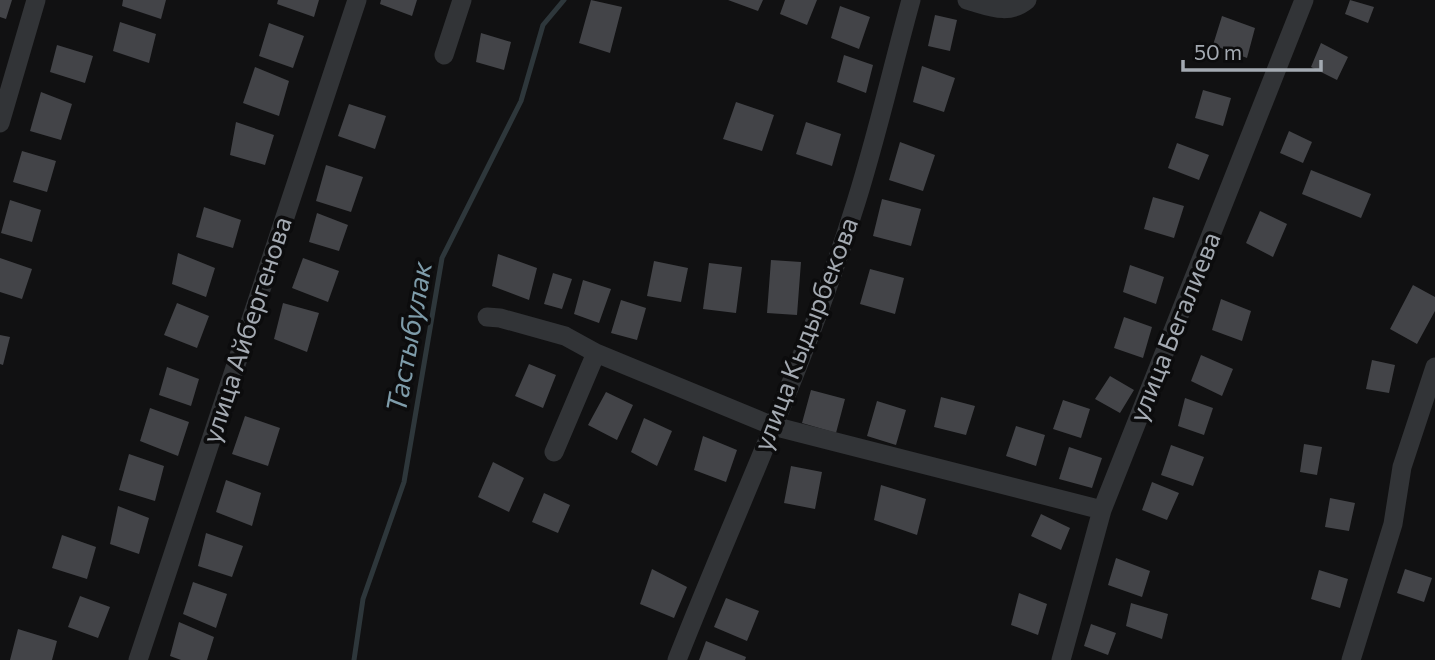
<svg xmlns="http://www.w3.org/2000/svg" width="1435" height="660" viewBox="0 0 1435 660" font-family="Commissioner,sans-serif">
<rect width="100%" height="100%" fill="#111112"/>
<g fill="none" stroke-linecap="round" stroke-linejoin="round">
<path stroke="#2e373b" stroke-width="5" d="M354,660l9,-61 41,-117 38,-224 79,-157 22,-76 21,-25"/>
</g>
<path fill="#434448" d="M0,0h12l-6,19 -6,-2z
M123,0h43l-5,19 -39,-13z
M278,0h41l-5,17 -37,-13z
M381,0h36l-5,16 -32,-12z
M591,0l31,7 -12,46 -31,-10z
M728,0h35l-5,11z
M785,0h32l-10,25 -27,-11z
M1350,0l24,7 -6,16 -23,-9z
M840,6l30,11 -11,32 -28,-11z
M935,15l22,5 -7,31 -22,-5z
M1222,16l33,12 -8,30 -34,-13z
M120,22l36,12 -7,29 -36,-12z
M269,23l35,13 -11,32 -34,-12z
M481,33l30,9 -7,28 -28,-8z
M1321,43l27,14 -11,23 -26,-13z
M57,45l36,11 -8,27 -35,-11z
M844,55l29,10 -7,28 -29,-11z
M922,66l33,12 -11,34 -31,-10z
M255,67l34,14 -10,35 -36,-13z
M1203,90l28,8 -8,28 -28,-8z
M41,92l31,12 -11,36 -31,-9z
M736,102l38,13 -12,36 -39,-12z
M349,104l37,12 -11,33 -37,-13z
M236,122l38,13 -9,30 -35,-10z
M806,122l35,12 -9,32 -36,-12z
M1289,131l23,11 -9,21 -23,-10z
M900,142l35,13 -12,36 -34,-11z
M1177,143l32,12 -10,25 -31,-12z
M22,151l34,10 -9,31 -34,-10z
M326,165l37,12 -12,35 -35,-11z
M1311,170l60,24 -10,24 -59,-24z
M1153,197l31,9 -10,32 -30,-9z
M882,199l39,10 -10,37 -38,-10z
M10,200l31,10 -9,32 -31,-9z
M204,207l37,13 -8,28 -37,-11z
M1260,211l27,13 -14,33 -27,-14z
M317,213l31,12 -9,26 -30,-9z
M178,253l37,15 -9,29 -34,-13z
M498,254l39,14 -8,32 -37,-14z
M0,258l32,11 -10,30 -22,-7z
M303,258l36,13 -11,31 -36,-14z
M771,260l30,2 -4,53 -30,-2z
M654,261l34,7 -7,34 -34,-6z
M709,263l33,4 -6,46 -33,-4z
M1130,265l34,12 -8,27 -33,-12z
M870,269l34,9 -9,36 -35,-10z
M553,273l19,6 -10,30 -18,-5z
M583,280l28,9 -12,34 -25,-9z
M1413,285l22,12v14l-18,33 -27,-15z
M1221,299l30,12 -9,30 -30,-11z
M621,300l25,8 -9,32 -26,-7z
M177,303l32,13 -12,32 -33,-13z
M283,303l36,10 -12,39 -33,-13z
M1124,317l28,10 -9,31 -29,-10z
M0,335l10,2 -7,28 -3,-1z
M1201,355l32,14 -11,27 -31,-15z
M1372,360l23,5 -6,28 -23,-4z
M529,364l27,11 -13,33 -28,-12z
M167,367l32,12 -8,27 -32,-11z
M1110,376l24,14 -14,23 -25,-14z
M811,390l34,9 -9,34 -34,-10z
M606,392l27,13 -16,35 -29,-15z
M941,397l34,9 -9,29 -32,-8z
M1185,398l28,10 -9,27 -26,-9z
M1063,400l27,9 -9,29 -28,-9z
M877,401l29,9 -10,35 -29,-9z
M150,408l39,14 -11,34 -38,-15z
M245,416l35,12 -12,38 -36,-12z
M644,418l28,13 -15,35 -26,-14z
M1016,426l29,9 -9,31 -30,-10z
M703,436l34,14 -11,32 -32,-12z
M1304,444l18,3 -5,28 -17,-3z
M1171,445l33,12 -11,29 -32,-11z
M1069,447l33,11 -10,30 -33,-9z
M129,454l35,12 -9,35 -36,-11z
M493,462l31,16 -15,34 -31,-15z
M791,466l31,6 -7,37 -31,-6z
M226,480l35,13 -9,33 -36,-14z
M1152,482l27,11 -12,27 -25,-10z
M881,485l45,14 -9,36 -43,-15z
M544,493l26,12 -12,28 -26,-11z
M1330,498l25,5 -6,28 -24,-4z
M118,506l31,12 -10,36 -29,-10z
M1041,514l29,14 -9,22 -30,-14z
M206,533l37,13 -11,31 -34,-11z
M62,535l34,12 -9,32 -35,-11z
M1116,558l34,13 -8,26 -34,-12z
M652,569l35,18 -13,31 -34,-14z
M1405,569l27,9 -8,24 -27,-9z
M1319,570l29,9 -8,29 -29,-9z
M193,582l34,12 -11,34 -33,-14z
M1019,593l28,11 -9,31 -27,-10z
M80,596l30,11 -12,31 -30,-11z
M726,598l33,13 -12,30 -33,-14z
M1131,603l37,11 -6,25 -36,-13z
M179,622l35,15 -7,23h-26l-11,-4z
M1091,624l25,9 -8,22 -24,-9z
M18,629l39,12 -5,19h-42z
M706,641l40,16 -1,3h-46z"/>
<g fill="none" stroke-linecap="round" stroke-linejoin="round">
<path stroke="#323437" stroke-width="19" d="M967,0c22,6 41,16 60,0
M444,55l18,-55
M0,123l36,-123
M487,317l13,1 65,18 31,17 177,73 329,84
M554,452l42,-99
M138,660l219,-660
M677,660c58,-148 127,-293 175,-445 23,-70 39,-143 59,-215
M1061,660l41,-150 202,-510
M1351,660l42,-136 9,-57 33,-100"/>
</g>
<g text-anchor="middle" stroke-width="7" stroke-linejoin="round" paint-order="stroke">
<g font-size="26" fill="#a4aab2" stroke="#0c0c0d">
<text transform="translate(1175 327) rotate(-68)" y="9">улица Бегалиева</text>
<text transform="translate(247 330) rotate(-72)" y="9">улица Айбергенова</text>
<text transform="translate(806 334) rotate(-69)" y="9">улица Кыдырбекова</text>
</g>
<g font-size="28" font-style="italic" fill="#7e9caa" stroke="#0c0c0d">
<text transform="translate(409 337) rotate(-80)" y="10">Тастыбулак</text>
</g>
</g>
<path d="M1183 60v10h138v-10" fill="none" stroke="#a4aab2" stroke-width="3.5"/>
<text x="1194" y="60" font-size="21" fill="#a4aab2" stroke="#0c0c0d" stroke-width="5" paint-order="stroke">50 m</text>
</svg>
